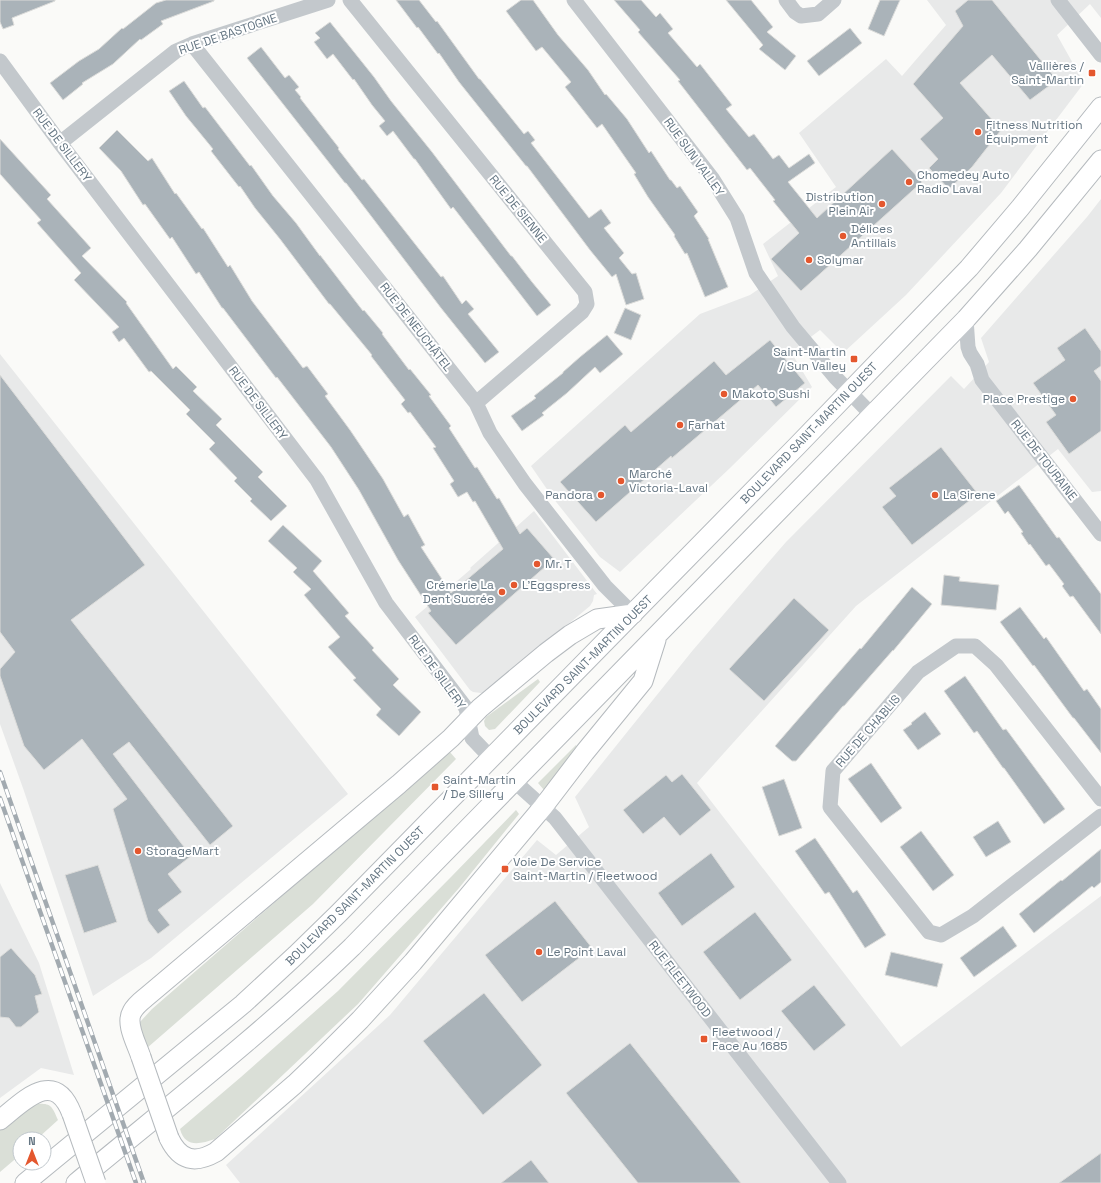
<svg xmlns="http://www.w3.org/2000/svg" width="1101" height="1183" viewBox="0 0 1101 1183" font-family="'Space Grotesk',sans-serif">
<rect width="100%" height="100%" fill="#fafaf8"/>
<path fill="#e8e9e9" d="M927,0h174v18l-11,-14 -33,31 27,48 -83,110 -95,102 -63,58 -23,-23 -29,22 21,35 -82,81 -110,104 -20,-15 -47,-59 -22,-32 169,-152 50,-19 28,-19 -15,-32 73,-57 -37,-54 87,-74 16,17 44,-51z
M1101,199v292l-9,1 -34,-43 -202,157 -159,177 204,264 200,-151v287h-861l-14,-18 164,-150 147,-175 19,15 33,-28 -14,-30 118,-147 93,-108 165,-166 13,13 25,-27 -8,-24 106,-121z
M0,354l348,440 -197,164 -58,38 -69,-205 -24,-67z
M534,511l63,83 -3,1 -1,6 -3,5 -64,53 -42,34h-3l-8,-1 -3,-2 -55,-73 56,-48 -1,-1z
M0,883l39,80 35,112 -33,-7 -41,30z"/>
<path fill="#dadfd7" d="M538,679l2,3 -45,47 -6,1 -4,-4 -1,-5 2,-4z
M576,745l2,3 -34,42 -6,-7z
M449,751l7,8 -143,145 -166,144 -6,-18 -1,-8 12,-13z
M516,810l3,4 -60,74 -101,116 -143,135c-15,5 -30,9 -35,-10l61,-52 97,-86 113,-114z
M31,1104c19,-1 20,-1 27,16l-21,19h-17v16l-20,17v-44z"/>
<path fill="#aab3b9" stroke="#dcdcda" d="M0,0h55v1l-43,17 2,7 -11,4 -3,-7z
M166,0h48v1l-53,20 2,3 -22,16 -1,-1 -27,25 -31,19 1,1 -20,16 -13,-17 29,-22 20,-12 23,-21 1,1 33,-26z
M396,0h23l17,22 1,-1 42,58h1l44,55 4,-3 7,9 -4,3 58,75 12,-9 10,14 -7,5 20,25 -5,5 13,16 4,-1 8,26 -18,6 -10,-31 -4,3 -22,-27 -63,-84h-1l-67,-84 -20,-29 -1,1 -20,-27 -1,1z
M521,0h12l25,35 30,35 17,25 1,-1 21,25 22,34 2,-2 19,29h1l6,8 3,-2 18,26 -4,4 15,23h-1l20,48 -23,10 -18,-44 -2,1 -11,-18 1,-1 -27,-38 -14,-23 2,-1 -34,-49 -5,4 -32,-41 6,-5 -29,-35 -6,4 -30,-40z
M614,0h27l15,17 4,-4 13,16 -5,4 29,34 3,-3 32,41 -6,4 23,28 5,-3 19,25 6,-4 10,13 20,-14 6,9 -27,19 29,36 75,-69 30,33 -121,109 -30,-32 28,-26 -26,-32 2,-1 -25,-32 -3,2 -69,-89 2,-1 -42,-48 2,-2z
M726,0h25l22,27 -6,5 29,24 -11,14 -26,-21 4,-4z
M880,0h20l-16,36 -16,-7z
M968,0h24l65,80 -27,20 -38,-45 -32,28 41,47 -29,37 -23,22 -20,-21 9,-9 -18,-20 23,-21 -30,-34 50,-58 -8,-15z
M330,22l44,55 17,24 41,51 79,104h1l20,26 19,23 -14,11 -84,-109 -2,2 -36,-50h-1l-21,-28 -6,5 -8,-10 6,-5 -13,-16 -18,-26 -1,1 -20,-26 -6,5 -13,-17 6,-4 -5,-5z
M850,28l12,15 -43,33 -12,-15z
M261,47l24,31 4,-3 10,12 -4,3 6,7 -1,1 39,50 -1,1 24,31 2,-1 77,98 2,-1 19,28 4,-4 8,9 -6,5 31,38 -14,11 -44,-55 -95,-125h-1l-98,-125z
M184,81l19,27 2,-1 45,59 1,-1 22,31 23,27 24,33v-1l43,56 1,-1 19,23 -1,1 27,36 1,-1 21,26 -2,1 22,30 -2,2 26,40 2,-1 20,32 2,-1 21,36 7,-6 27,31 -98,86 -28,-32 3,-2 -33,-51 -39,-70 -28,-43 -54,-70 -1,1 -53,-70h-1l-23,-36 -3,2 -24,-37 -2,2 -25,-35 -2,1 -22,-34 -22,-23 18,-18 31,31 4,-3 23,36 1,-1 26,36 1,-1 25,39 2,-2 22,36 51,67 4,-2 21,28 -3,2 25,34 33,49 21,38 4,-3 17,31 -4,2 30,46 52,-44 -28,-48 -2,1 -6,-10 -9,5 -8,-13 4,-3 -21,-33 3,-1 -26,-35 -2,1 -7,-9 4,-4 -34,-44 1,-1 -42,-51h-1l-49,-65 -25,-31 -15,-22 -1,1 -28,-36 2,-2 -27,-33 -17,-25z
M0,139l51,56 -4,4 44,49 -9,8 45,46 -1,1 47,66 3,-3 21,21 -4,4 29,28 -6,6 47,47 -5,5 29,29 -16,15 -21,-20 2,-2 -18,-18 3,-3 -28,-29 6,-6 -29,-29 4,-4 -39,-39 -2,1 -25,-34 -5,4 -7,-10 7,-5 -45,-47 7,-7 -44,-50 4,-3 -41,-46z
M625,308l16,7 -10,25 -17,-7z
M1085,328l16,23v15l-7,5 7,10v50l-32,23 -23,-32 10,-7 -23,-32 32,-23 -8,-12z
M607,335l16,19 -23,19 -5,-6 -28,26 -25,20 2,2 -22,16 -11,-15 25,-18 -2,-2 29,-23v-1l17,-15z
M770,340l35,43 -29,24 -18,-22 -86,73 -1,-2 -75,66 -36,-40 65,-57 6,7 83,-71 12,14z
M0,375l145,190 -74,55 162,206 -23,19 -81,-103 -16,12 78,102 -23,18 14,18 -24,18 12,15 -12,9 -10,-13 -35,-112 14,-10 -45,-60 -38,31 -20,-24 -24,-70v-7l15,-17 -15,-20z
M941,447l37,47 -66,51 -30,-38 14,-11 -7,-8z
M1019,485l38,53 2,-1 42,57v40l-28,-38 -3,1 -8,-11 2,-2 -15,-20 -3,2 -16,-22 -1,1 -8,-12 2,-1 -15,-21 -3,3 -9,-13z
M283,525l39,36 -9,10 36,42 -4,3 29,32 -2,2 27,29 -6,6 28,27 -22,24 -23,-21 5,-6 -28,-29 3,-2 -28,-31 12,-10 -36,-42 7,-6 -18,-17 4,-4 -29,-27z
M944,575l16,2 -1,4 40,4 -3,25 -55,-5z
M912,587l20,17 -39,47v-1l-49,56h-1l-47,55h-4l-17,-15 85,-98 1,1z
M794,598l35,32 -65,71 -35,-32z
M1020,607l24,32 2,-2 38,54 3,-2 14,20v44l-27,-35h-1l-39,-53 -1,1 -33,-44z
M965,676l38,54 3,-1 59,80 -21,15 -40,-56h-1l-26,-37 -3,2 -30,-42z
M925,712l16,22 -23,16 -15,-20 9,-6 -1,-1z
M871,763l31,45 -21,15 -33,-44z
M682,774l29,36 -31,26 -16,-19 -21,17 -20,-24 43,-35 6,7z
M784,779l18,49 -23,8 -17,-49z
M998,821l13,21 -25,15 -13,-20z
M921,831l33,44 -21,16 -33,-44z
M815,838l38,55 4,-3 29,45 -21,13 -36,-56 -4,2 -30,-43z
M1101,849v33l-7,6 -2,-2 -58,47 -15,-19 42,-34 1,1z
M711,853l24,34 -53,39 -24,-33z
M98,865l19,57 -33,11 -19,-58z
M555,901l37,47 -70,54 -37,-47z
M755,912l37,48 -52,40 -37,-48z
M1003,926l14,20 -43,31 -14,-19z
M11,948l24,27 7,19 -7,2 4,16 -18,15h-5l-7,-9 -9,-1v-60z
M891,952l52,12 -6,23 -52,-12z
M814,985l32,40 -32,26 -33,-40z
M484,993l58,72 -59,50 -60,-74z
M630,1043l111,140h-103l-72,-90z
M1101,1153v30h-42z
M531,1160l18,23h-48z"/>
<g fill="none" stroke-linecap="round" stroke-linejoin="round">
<defs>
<path id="major" d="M141,1057c-4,-13 -16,-33 -9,-45 3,-6 8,-10 13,-14l254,-214 52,-46 29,-30 66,-55 24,-18 27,-16 36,-5
M0,1120c23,-18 54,-53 72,-6
M169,1138c11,23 26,26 47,14l79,-68 25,-24 40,-40 53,-58 130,-155 42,-55 58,-71 13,-41
M25,1183l218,-179 53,-49 43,-42 458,-467 172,-178 51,-60 81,-101
M76,1183c93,-77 189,-152 276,-236l614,-628 62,-70 73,-89"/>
</defs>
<use href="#major" stroke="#b5babe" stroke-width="21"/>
<path stroke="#c3c8cc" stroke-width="15" d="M350,0l235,292 2,12 -5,8 -106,91
M574,0l138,178 25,40 19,55 37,54 42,50 37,38
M786,0l9,12 6,4 17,-2 16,-14
M1058,0l43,55
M192,44l284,359 14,30 35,51 80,102 28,28
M0,61l60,82 257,337 69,123 80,105 6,30 19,20
M60,143l116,-92 16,-7 136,-44
M966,319l2,28 2,6 7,11 5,16 119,154
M514,781l41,37 284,365
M1101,799l-105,-134 -21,-19h-19l-38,26 -85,99 -3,36 99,125 12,3 32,-19 128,-100"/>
<use href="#major" stroke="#fff" stroke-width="19"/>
<defs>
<path id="rail" d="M0,772l144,411
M0,798l136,385"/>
</defs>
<use href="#rail" stroke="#a2aab0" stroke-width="4.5"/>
<use href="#rail" stroke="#fff" stroke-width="3" stroke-dasharray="9" stroke-linecap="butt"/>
<defs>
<path id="major-bridge" d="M141,1057l28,81
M72,1114l24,69"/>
</defs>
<use href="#major-bridge" stroke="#b5babe" stroke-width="21" stroke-linecap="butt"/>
<use href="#major-bridge" stroke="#fff" stroke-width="19"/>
</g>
<g fill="#e4572e" stroke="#fff" stroke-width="1.5">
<rect x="1088" y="69" width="8" height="8" rx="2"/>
<circle cx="978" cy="132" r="4"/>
<circle cx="909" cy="182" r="4"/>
<circle cx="882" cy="204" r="4"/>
<circle cx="843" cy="236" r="4"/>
<circle cx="809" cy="260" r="4"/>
<rect x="850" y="355" width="8" height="8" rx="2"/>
<circle cx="724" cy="394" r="4"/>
<circle cx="1073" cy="399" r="4"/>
<circle cx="680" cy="425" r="4"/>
<circle cx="621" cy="481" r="4"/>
<circle cx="601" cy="495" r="4"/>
<circle cx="935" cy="495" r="4"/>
<circle cx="537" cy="564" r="4"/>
<circle cx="514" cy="585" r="4"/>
<circle cx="502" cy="592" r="4"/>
<rect x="431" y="783" width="8" height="8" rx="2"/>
<circle cx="138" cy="851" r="4"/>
<rect x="501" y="865" width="8" height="8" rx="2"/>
<circle cx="539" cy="952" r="4"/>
<rect x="700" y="1035" width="8" height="8" rx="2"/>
</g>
<g text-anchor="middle" stroke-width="4" stroke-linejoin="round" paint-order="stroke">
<g font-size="12" fill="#657683" stroke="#fff">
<text transform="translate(228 34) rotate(-19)" y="4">RUE DE BASTOGNE</text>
<text transform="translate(62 145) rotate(53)" y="4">RUE DE SILLERY</text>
<text transform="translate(694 157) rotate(54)" y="4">RUE SUN VALLEY</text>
<text transform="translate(518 209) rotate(51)" y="4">RUE DE SIENNE</text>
<text transform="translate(416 327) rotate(52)" y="4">RUE DE NEUCHÂTEL</text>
<text transform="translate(258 403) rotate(53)" y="4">RUE DE SILLERY</text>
<text transform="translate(809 433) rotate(-46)" y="4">BOULEVARD SAINT-MARTIN OUEST</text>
<text transform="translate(1044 460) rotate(52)" y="4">RUE DE TOURAINE</text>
<text transform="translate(583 665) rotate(-45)" y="4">BOULEVARD SAINT-MARTIN OUEST</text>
<text transform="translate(437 672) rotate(54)" y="4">RUE DE SILLERY</text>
<text transform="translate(868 731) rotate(-49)" y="4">RUE DE CHABLIS</text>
<text transform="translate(355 896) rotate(-45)" y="4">BOULEVARD SAINT-MARTIN OUEST</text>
<text transform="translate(680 979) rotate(52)" y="4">RUE FLEETWOOD</text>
</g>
<g font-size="12" fill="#657683" stroke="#fff" text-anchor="start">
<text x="1084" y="70" text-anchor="end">Vallières /<tspan x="1084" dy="14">Saint-Martin</tspan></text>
<text x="986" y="129">Fitness Nutrition<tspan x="986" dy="14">Équipment</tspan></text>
<text x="917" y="179">Chomedey Auto<tspan x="917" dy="14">Radio Laval</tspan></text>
<text x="874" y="201" text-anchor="end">Distribution<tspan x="874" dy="14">Plein Air</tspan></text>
<text x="851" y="233">Délices<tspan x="851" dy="14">Antillais</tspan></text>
<text x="817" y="264">Solymar</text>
<text x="846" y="356" text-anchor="end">Saint-Martin<tspan x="846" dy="14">/ Sun Valley</tspan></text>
<text x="732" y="398">Makoto Sushi</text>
<text x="1065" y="403" text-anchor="end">Place Prestige</text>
<text x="688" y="429">Farhat</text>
<text x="629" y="478">Marché<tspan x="629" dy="14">Victoria-Laval</tspan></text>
<text x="593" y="499" text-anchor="end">Pandora</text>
<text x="943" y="499">La Sirene</text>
<text x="545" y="568">Mr. T</text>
<text x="494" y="589" text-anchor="end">Crémerie La<tspan x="494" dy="14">Dent Sucrée</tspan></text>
<text x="522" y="589">L'Eggspress</text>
<text x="443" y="784">Saint-Martin<tspan x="443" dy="14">/ De Sillery</tspan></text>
<text x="146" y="855">StorageMart</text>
<text x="513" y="866">Voie De Service<tspan x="513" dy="14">Saint-Martin / Fleetwood</tspan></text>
<text x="547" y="956">Le Point Laval</text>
<text x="712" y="1036">Fleetwood /<tspan x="712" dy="14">Face Au 1685</tspan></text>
</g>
</g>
<g transform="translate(32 1151)"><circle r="19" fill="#ffffff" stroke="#c1c8cd"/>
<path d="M0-3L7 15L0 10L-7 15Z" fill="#e4572e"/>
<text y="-6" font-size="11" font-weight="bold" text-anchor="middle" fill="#657683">N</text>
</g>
</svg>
